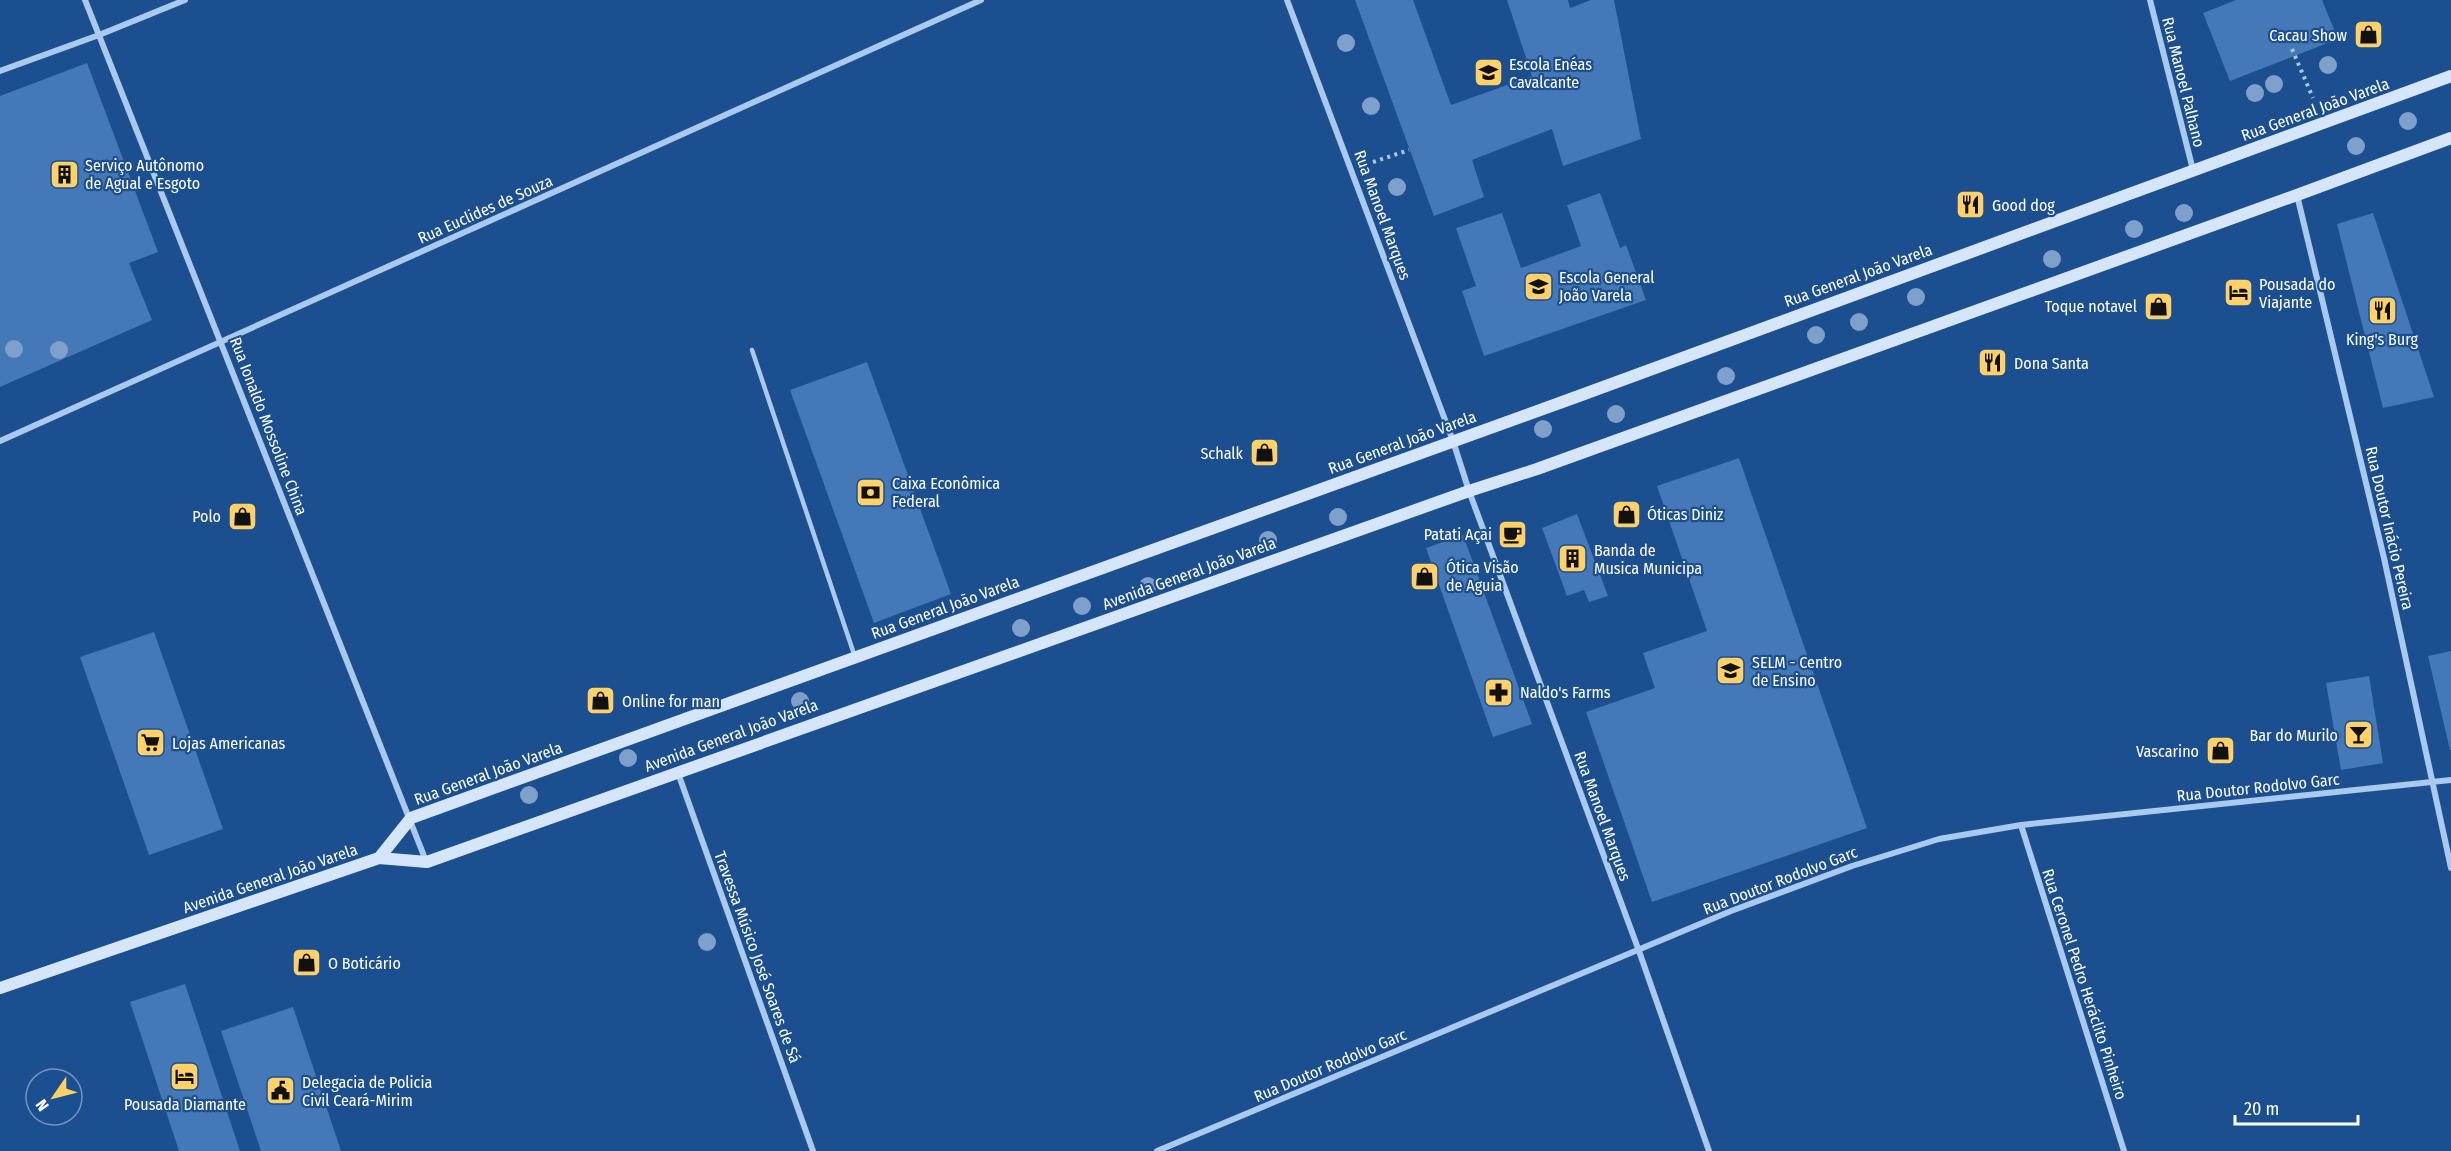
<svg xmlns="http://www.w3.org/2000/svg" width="2451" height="1151" viewBox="0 0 2451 1151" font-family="'Fira Sans Condensed',sans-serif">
<rect width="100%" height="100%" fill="#1b4f8f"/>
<path fill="#4478b7" d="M1355,0h58l38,105 81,-29 -25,-76h61l2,8 21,-8h23l27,139 -78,27 -11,-37 -80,31 12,37 -50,19z
M2236,0h86l16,39 -108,42 -27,-68z
M87,63l71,189 -29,11 23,57 -152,67v-291z
M1600,193l20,55 6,-3 20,55 -162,56 -22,-65 14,-5 -20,-58 46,-15 19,55 60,-22 -14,-41z
M2373,213l61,184 -51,11 -46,-184z
M867,362l84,232 -77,29 -84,-233z
M1739,458l128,370 -215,74 -66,-190 69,-24 -12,-35 64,-22 -50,-145z
M1577,514l31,82 -19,6 -5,-12 -17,6 -25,-68z
M1463,535l69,189 -39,13 -67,-189z
M154,632l69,197 -74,26 -69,-198z
M2451,651v99h-1l-22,-94z
M2369,676l14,87 -42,7 -15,-87z
M185,984l55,167h-61l-49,-149z
M293,1007l48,144h-80l-40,-120z"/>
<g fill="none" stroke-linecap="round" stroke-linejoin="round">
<path stroke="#a9c9ee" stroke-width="4" stroke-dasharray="3 4.5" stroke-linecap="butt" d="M2292,49l21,49
M1373,162l36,-12"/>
<path stroke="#a9c9ee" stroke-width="4.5" d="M752,350l103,307"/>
<path stroke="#a9c9ee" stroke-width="6" d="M85,0l341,861
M1287,0l166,441 16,50 170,460 70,200
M2150,0l43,170
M0,71l99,-36 86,-35
M2297,195l87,363 67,310
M0,441l981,-441
M678,773l135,378
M2021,825l103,326
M1157,1151l574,-240 121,-45 87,-27 82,-14 430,-45"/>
<path stroke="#d6e6fa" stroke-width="12" d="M379,858l32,-40 1165,-421 875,-321
M0,988l379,-130 48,4 1042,-371 68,-22 760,-274 154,-57"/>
</g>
<g fill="#7ea0ca">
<circle cx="1346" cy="43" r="9"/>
<circle cx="2328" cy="65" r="9"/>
<circle cx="2274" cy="84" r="9"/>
<circle cx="2255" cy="93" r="9"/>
<circle cx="1371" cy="106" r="9"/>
<circle cx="2408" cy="121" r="9"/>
<circle cx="2356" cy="146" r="9"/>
<circle cx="1397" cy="187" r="9"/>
<circle cx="2184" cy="213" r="9"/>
<circle cx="2134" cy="229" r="9"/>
<circle cx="2052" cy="259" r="9"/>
<circle cx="1916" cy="297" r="9"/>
<circle cx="1859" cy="322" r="9"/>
<circle cx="1816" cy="335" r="9"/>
<circle cx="14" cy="349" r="9"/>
<circle cx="59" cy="350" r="9"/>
<circle cx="1726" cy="376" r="9"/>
<circle cx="1616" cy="414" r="9"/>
<circle cx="1543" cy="429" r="9"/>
<circle cx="1338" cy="517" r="9"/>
<circle cx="1268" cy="540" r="9"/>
<circle cx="1148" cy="586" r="9"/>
<circle cx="1082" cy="606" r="9"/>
<circle cx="1021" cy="628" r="9"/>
<circle cx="800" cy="701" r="9"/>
<circle cx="628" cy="758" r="9"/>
<circle cx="529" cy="795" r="9"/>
<circle cx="707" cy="942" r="9"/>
</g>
<defs>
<symbol id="shop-square" viewBox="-11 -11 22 22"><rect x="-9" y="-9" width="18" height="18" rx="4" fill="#ffd166" stroke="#1b4f8f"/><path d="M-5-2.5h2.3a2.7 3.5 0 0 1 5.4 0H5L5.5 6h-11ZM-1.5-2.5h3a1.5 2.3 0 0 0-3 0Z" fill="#111"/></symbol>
<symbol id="school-square" viewBox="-11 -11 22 22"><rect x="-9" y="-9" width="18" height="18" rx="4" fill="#ffd166" stroke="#1b4f8f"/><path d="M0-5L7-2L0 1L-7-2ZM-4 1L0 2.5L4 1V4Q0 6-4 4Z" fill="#111"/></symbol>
<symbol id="building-square" viewBox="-11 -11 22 22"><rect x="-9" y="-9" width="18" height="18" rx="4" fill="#ffd166" stroke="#1b4f8f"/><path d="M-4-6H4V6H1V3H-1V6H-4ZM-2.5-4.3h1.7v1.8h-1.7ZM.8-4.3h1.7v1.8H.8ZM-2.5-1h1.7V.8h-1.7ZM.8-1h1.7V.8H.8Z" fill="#111"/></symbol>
<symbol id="restaurant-square" viewBox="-11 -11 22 22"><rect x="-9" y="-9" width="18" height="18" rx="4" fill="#ffd166" stroke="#1b4f8f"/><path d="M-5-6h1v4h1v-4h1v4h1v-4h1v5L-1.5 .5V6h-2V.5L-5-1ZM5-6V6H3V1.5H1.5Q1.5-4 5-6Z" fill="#111"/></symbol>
<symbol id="hotel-square" viewBox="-11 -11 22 22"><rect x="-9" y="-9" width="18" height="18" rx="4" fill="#ffd166" stroke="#1b4f8f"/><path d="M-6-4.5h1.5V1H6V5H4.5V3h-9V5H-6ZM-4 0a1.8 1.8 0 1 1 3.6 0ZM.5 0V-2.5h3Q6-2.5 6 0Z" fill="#111"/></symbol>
<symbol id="bank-square" viewBox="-11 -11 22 22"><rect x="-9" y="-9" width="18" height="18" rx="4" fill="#ffd166" stroke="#1b4f8f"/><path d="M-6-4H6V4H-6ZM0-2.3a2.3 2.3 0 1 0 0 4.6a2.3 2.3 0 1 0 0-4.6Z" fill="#111"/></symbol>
<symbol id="cafe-square" viewBox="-11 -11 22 22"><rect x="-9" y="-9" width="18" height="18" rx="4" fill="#ffd166" stroke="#1b4f8f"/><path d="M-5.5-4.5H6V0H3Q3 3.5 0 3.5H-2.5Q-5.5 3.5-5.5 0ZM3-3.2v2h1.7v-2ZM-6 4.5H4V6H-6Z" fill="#111"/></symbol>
<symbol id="pharmacy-square" viewBox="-11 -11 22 22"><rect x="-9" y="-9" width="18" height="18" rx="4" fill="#ffd166" stroke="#1b4f8f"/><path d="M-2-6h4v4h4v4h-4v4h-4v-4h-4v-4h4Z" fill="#111"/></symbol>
<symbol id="bar-square" viewBox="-11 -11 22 22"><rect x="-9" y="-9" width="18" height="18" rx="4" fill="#ffd166" stroke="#1b4f8f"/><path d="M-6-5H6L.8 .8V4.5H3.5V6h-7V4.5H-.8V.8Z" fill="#111"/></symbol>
<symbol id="supermarket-square" viewBox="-11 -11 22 22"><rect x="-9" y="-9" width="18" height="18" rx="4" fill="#ffd166" stroke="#1b4f8f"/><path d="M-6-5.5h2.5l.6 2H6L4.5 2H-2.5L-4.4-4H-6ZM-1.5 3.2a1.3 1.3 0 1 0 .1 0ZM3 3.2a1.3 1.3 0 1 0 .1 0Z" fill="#111"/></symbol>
<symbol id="civic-square" viewBox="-11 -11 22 22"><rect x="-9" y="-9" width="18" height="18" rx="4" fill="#ffd166" stroke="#1b4f8f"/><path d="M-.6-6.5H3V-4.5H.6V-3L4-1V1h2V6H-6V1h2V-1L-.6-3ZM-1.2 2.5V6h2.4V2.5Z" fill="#111"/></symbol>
</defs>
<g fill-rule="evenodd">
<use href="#shop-square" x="2352" y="18" width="33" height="33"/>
<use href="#school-square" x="1472" y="56" width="33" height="33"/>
<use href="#building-square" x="48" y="158" width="33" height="33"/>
<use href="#restaurant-square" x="1954" y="188" width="33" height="33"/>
<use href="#school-square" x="1522" y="270" width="33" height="33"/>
<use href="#hotel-square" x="2222" y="276" width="33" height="33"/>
<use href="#shop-square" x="2142" y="290" width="33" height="33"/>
<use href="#restaurant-square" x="2366" y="294" width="33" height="33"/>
<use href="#restaurant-square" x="1976" y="346" width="33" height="33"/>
<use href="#shop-square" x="1248" y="436" width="33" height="33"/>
<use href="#bank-square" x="854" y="476" width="33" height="33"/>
<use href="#shop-square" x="1610" y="498" width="33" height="33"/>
<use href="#shop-square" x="226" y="500" width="33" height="33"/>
<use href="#cafe-square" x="1496" y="518" width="33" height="33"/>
<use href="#building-square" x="1556" y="542" width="33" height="33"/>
<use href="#shop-square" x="1408" y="560" width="33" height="33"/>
<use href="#school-square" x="1714" y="654" width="33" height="33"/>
<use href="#pharmacy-square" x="1482" y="676" width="33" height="33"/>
<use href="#shop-square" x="584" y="684" width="33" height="33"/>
<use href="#bar-square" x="2342" y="718" width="33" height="33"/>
<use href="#supermarket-square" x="134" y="726" width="33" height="33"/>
<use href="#shop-square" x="2204" y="734" width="33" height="33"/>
<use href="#shop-square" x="290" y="946" width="33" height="33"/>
<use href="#hotel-square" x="168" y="1060" width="33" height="33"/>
<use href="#civic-square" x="264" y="1074" width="33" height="33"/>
</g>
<g text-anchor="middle" stroke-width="4.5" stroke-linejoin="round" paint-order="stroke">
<g font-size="16" fill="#fff" stroke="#1b4f8f" text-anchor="start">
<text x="2347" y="41" text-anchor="end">Cacau Show</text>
<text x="1509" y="70">Escola Enéas<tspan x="1509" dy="18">Cavalcante</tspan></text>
<text x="85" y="171">Serviço Autônomo<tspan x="85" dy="18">de Agual e Esgoto</tspan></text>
<text x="1992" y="211">Good dog</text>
<text x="1559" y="283">Escola General<tspan x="1559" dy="18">João Varela</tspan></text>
<text x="2259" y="290">Pousada do<tspan x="2259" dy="18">Viajante</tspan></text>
<text x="2137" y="312" text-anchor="end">Toque notavel</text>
<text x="2382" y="345" text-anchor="middle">King's Burg</text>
<text x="2014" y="369">Dona Santa</text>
<text x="1243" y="459" text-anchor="end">Schalk</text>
<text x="892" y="489">Caixa Econômica<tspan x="892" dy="18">Federal</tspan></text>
<text x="1647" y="520">Óticas Diniz</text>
<text x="221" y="522" text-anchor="end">Polo</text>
<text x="1492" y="540" text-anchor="end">Patati Açai</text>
<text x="1594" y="556">Banda de<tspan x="1594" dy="18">Musica Municipa</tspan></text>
<text x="1446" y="573">Ótica Visão<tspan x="1446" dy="18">de Aguia</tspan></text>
<text x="1752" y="668">SELM - Centro<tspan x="1752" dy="18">de Ensino</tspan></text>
<text x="1520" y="698">Naldo's Farms</text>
<text x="622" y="707">Online for man</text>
<text x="2338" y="741" text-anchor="end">Bar do Murilo</text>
<text x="172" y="749">Lojas Americanas</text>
<text x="2199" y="757" text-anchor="end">Vascarino</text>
<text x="328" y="969">O Boticário</text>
<text x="302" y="1088">Delegacia de Policia<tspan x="302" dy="18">Civil Ceará-Mirim</tspan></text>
<text x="185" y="1110" text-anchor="middle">Pousada Diamante</text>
</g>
<g font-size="16" fill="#fff" stroke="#1b4f8f">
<text transform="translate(2184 82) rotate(76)" y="6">Rua Manoel Palhano</text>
<text transform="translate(2315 109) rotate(-20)" y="6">Rua General João Varela</text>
<text transform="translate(485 209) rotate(-24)" y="6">Rua Euclides de Souza</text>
<text transform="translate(1383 215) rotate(70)" y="6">Rua Manoel Marques</text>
<text transform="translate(1858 275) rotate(-20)" y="6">Rua General João Varela</text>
<text transform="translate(269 426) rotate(69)" y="6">Rua Ionaldo Mossoline China</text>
<text transform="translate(1402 442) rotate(-20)" y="6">Rua General João Varela</text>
<text transform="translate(2390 528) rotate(77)" y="6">Rua Doutor Inácio Pereira</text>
<text transform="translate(1189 573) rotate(-20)" y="6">Avenida General João Varela</text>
<text transform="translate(945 607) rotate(-20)" y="6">Rua General João Varela</text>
<text transform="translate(731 735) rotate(-20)" y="6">Avenida General João Varela</text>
<text transform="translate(488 773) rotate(-20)" y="6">Rua General João Varela</text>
<text transform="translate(2258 787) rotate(-6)" y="6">Rua Doutor Rodolvo Garc</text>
<text transform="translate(1603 816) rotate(70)" y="6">Rua Manoel Marques</text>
<text transform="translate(270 878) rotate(-19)" y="6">Avenida General João Varela</text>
<text transform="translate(1780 880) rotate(-21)" y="6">Rua Doutor Rodolvo Garc</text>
<text transform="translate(758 957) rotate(70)" y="6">Travessa Músico José Soares de Sá</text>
<text transform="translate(2085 984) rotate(72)" y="6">Rua Ceronel Pedro Heráclito Pinheiro</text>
<text transform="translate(1330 1065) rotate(-23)" y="6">Rua Doutor Rodolvo Garc</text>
</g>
</g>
<g transform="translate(54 1097) rotate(235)"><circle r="28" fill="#1b4f8f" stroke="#7695bc" stroke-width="1.5"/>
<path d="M0-4.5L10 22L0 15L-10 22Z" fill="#ffd166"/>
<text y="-9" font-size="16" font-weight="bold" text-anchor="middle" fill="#ffffff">N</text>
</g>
<path d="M2235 1115v9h123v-9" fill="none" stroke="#ffffff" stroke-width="3"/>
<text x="2244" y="1115" font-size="18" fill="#ffffff" stroke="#1b4f8f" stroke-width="4.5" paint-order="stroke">20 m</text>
</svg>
